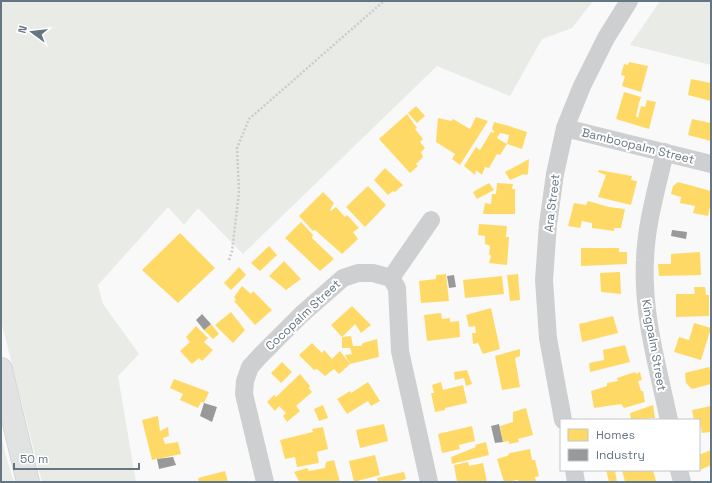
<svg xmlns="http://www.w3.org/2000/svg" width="712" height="483" viewBox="0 0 712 483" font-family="'Space Grotesk',sans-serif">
<rect width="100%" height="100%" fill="#f9f9f9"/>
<path fill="#e8ebe6" d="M1,1h592l-21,27 -30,11 -32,57 -73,-30 -194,188 -45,-46 -14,17 -16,-18 -70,78 5,19 36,50 -21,22 18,106h-94l-41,-161z
M660,1h51v64l-81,-20z
M1,436l6,24 7,22h-13z"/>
<path fill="#ffd966" d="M629,62l19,4 -7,26 -19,-6 3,-10 -4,-1 3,-11 4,1z
M691,79l20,4v18l-23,-6z
M624,92l17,5 -2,6 -3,13 2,2 3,-12 4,1 2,-7 9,2 -7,27 -33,-10z
M416,106l9,10 -8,7 -9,-10z
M407,114l10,14 -2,1 8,10 -3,3 5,6 -4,4 2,5 -7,7 2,2 -8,7 -31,-34z
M476,117l12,4 -28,44 -8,-6 3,-5 -19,-12 2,-24 13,3 2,-2 17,10z
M692,119l19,4v18l-23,-6z
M494,122l15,4 18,6 -5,17 -15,-5 2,-9 -9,-2 -3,5 10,6 -7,11 -3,-1 -8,14 -4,-1 -3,8 -6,-5 -1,5 -11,-9 12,-19 4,3 11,-18 3,1v-2l-2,-2z
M529,159l-1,15 -3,1 -1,-1 -14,6 -5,-8z
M385,168l18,17 -8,7 -2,-1 -5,4 -14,-15z
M599,170l33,6 -1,4 6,1 -6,24 -33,-8 8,-22 -8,-3z
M678,182l33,9v11l-3,14 -15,-3 2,-7 -15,-3 1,-6 -10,-3 2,-8z
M489,183l5,7 -17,9 -4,-7z
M497,183l16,1 -1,5h3v25h-32l2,-11 6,1 1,-10h4z
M368,186l18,19 -21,22 -19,-20z
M323,192l11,11 -4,7 1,1 5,-4 9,10 2,-2 12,13 -6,4 5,7 -16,15 -27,-24 -2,1 -14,-15z
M588,201l21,6 16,2 -4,19h-7v3l-22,-3v-5l-10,-2 -2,7 -12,-2 6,-23 12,2z
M301,222l12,13 -1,3 22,21 -14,12 -35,-33z
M479,224l28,2 -1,11h3l-2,28 -18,-2 2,-7 -2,-2 1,-8 -5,-2v-8l-7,-1z
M180,233l35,35 -37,35 -36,-33z
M269,246l8,9 -17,16 -9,-8z
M581,248h38v4h8v12l-46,2z
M700,252l1,23 -42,1 -1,-12h13v-10z
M284,261l17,18 -15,11 -17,-14z
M239,267l7,8 -15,15 -7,-7z
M620,272l1,22 -20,-2 -1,-19z
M446,274l3,27 -28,2 -2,-22 17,-2v-4z
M518,274l2,26 -10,1 -3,-26z
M502,276l2,18 -39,4 -2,-18z
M242,286l9,8 2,-3 19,19 -17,15 -21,-24 2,-1 -2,-3z
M694,287h11l1,8h3v21l-33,1v-23h19z
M352,306l19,19 -10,8 -6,-9 -13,13 -11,-12z
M491,308l9,41 -17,5 -5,-11 -5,1 -1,-11h4l-1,-7 -6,1 -3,-12z
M231,312l14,18 -12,13 -18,-18z
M441,313l1,6 8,-1v4l9,-1 1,16 -33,4 -3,-26z
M613,316l5,17 -36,9 -3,-18z
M694,323l17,5 -10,32 -27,-8 5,-15 10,3z
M211,324l8,10 -6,5 -9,-9z
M196,326l12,12 -4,4 9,8 -11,11 -3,-3 -7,6 -12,-13 10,-9 -4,-5z
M351,336l2,10h8l2,-3 14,-4 2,18 -29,7 -11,10 -5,-5 -9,7 -8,-7 -3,1 -15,-15 13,-12 10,10 2,-3 8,9 8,-8 10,13 -5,-9 7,-1 -2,-6h-8v-11z
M625,345l5,17 -40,10 -1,-9 15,-3 -1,-10z
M520,349v7l-5,2 5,29 -18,3 -7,-34z
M282,362l10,10 -11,11 -10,-10z
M709,367l2,8v9l-19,5 -6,-6 -1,-10z
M467,370l5,14 -6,2 -2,-8 -9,2 -1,-8z
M635,372l1,2 4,-2 2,8 -4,1 3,10h2l2,11 -21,6 -3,-4 -27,4 -3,-17 16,-5v-3l11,-2 -1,-3z
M300,374l10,12 -1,2 3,4 -16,14 4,5 -13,11 -4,-6 3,-3 -7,-7 -4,5 -8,-9 7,-7 2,2z
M174,379l35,13 -5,11 -3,-1 -3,6 -18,-8 3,-6 -13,-6z
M368,382l12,19 -9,5 -3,-5 -21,13 -10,-15 13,-8 1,2z
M441,382l2,8 20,-5 4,18 -22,5v2l-10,2 -4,-19h3l-2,-8z
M323,405l5,13 -9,3 -5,-12z
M653,405l2,13 -24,2 -1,-7z
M711,406v26l-9,1 -3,-13h-5l-2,-10z
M526,408l7,27 -15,4 1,3 -10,2v-3l-6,1 -3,-16 13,-4v-10z
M158,416l2,15 8,-4 1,9 -6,2 2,6 13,-2 3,12 -29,6 -10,-40z
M384,424l4,17 -28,7 -4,-18z
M472,426l3,15 -16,4 1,4 -18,4 -4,-19z
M323,427l5,22 -11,3 2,11 -22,4 -2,-10 -10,2 -5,-19 33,-8 -1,-3z
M486,442l3,13 -37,9 -1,-7 25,-10 -1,-2z
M530,449l2,11h3l4,16 -4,1 1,5h-17l-1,-2 -14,2 -7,-23 10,-3 3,-3z
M711,450v15l-11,5 -1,-15z
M375,455l5,20 -26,7 -5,-21z
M334,460l6,22h-42l1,-1 -5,-9 13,-4 2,3 16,-3 1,-6z
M468,462l1,4 14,-3 4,19h-30l-3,-17z
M606,470h9l2,12h-8z
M622,470h31l3,11 -7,1h-24z
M225,471l3,11h-29l-1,-4z
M404,472l2,7 -10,3h-18l-1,-4z"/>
<path fill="#999" d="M672,230l15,2 -1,7 -15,-3z
M454,275l2,12 -7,1 -2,-12z
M202,314l9,10 -7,6 -8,-10z
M204,403l13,4 -5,15 -12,-6z
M499,424l4,18 -8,1 -4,-17z
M173,457l3,8 -17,4 -2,-10z"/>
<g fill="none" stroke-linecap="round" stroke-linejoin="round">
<defs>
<path id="highway" d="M1,369l27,113"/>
</defs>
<use href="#highway" stroke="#d5d6d6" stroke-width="24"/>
<path stroke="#cbcccd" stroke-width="2.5" stroke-dasharray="2 2" stroke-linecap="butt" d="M229,260l3,-9 7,-59 -2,-44 12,-29 135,-118"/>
<path stroke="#cecfd0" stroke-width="18" d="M565,128l146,36
M665,152c-8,36 -19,72 -20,108 -3,54 13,108 24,160
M391,278l40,-58
M563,420l-15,-82 -4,-58 4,-56 7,-50 10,-46 17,-42 24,-48 23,-37
M574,470l2,12
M679,470l3,12
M265,482l-21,-88 1,-13 5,-14 10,-11 42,-42 41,-36 15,-5h15l18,5 6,10 3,63 29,131"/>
<use href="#highway" stroke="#e1e2e2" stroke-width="22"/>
</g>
<g text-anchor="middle" stroke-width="4" stroke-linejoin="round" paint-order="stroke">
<g font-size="12" fill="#657683" stroke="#fff">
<text transform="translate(638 146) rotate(14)" y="4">Bamboopalm Street</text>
<text transform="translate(552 203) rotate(-83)" y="4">Ara Street</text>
<text transform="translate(303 315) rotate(-43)" y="4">Cocopalm Street</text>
<text transform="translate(654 345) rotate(80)" y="4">Kingpalm Street</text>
</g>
</g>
<rect width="712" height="483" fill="none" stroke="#657683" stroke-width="4"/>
<rect x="560" y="419" width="140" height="52" fill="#ffffff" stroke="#c1c8cd"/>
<rect x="568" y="429" width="20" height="12" fill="#ffd966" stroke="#c1c8cd"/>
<text x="596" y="439" font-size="12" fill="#657683">Homes</text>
<rect x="568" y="449" width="20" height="12" fill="#999999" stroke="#c1c8cd"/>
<text x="596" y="459" font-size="12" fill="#657683">Industry</text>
<g transform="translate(32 32) rotate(285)" stroke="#ffffff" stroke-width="3" paint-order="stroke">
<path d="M0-3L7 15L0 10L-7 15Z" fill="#657683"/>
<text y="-6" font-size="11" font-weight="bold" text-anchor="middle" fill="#657683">N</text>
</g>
<path d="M14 463v6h125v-6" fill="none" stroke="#657683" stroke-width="2"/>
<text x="20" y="463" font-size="12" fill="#657683" stroke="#ffffff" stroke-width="3" paint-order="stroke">50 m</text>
</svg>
